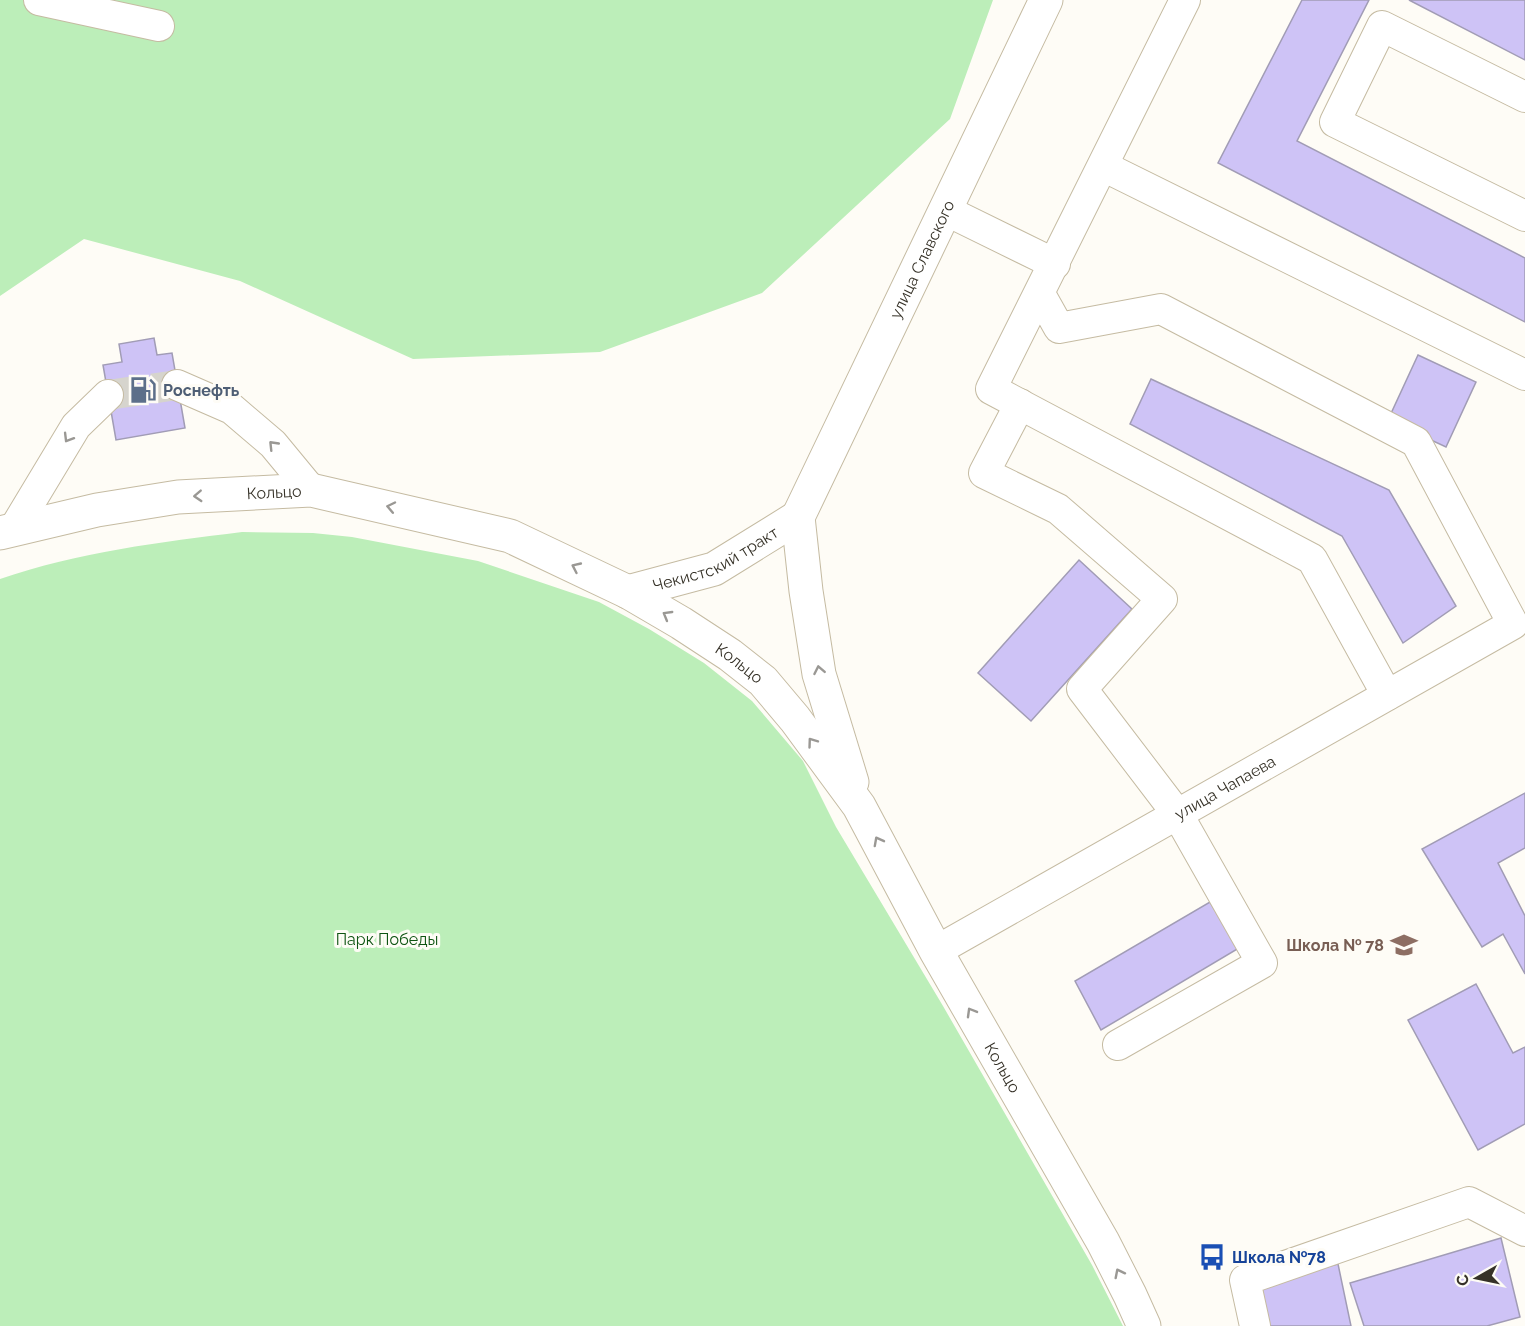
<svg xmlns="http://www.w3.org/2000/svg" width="1525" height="1326" viewBox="0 0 1525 1326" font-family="Raleway,sans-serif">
<rect width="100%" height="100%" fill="#fefcf6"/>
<path fill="#bceeb9" d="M0,0h993l-43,119 -188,174 -162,59 -187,7 -173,-78 -156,-42 -84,57z
M242,532l71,1 39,4 126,24 121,41 50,27 55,34 48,38 51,60 33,66 107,179 149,259 31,61h-1123v-747c78,-27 161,-37 242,-47z"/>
<path fill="#cec3f6" stroke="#a19cb5" stroke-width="1.5" d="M1302,0h67l-72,141 228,117v64l-307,-159z
M1409,0h116v60z
M154,338l3,17 15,-2 13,75 -69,12 -13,-75 19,-3 -3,-18z
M1418,355l58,27 -30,65 -58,-27z
M1151,379l238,111 67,116 -53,37 -61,-107 -212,-112z
M1079,560l53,49 -101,112 -53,-48z
M1525,793v55l-27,15 27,53v58l-22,-40 -21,13 -60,-98z
M1210,902l29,46 -138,82 -26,-49z
M1476,984l37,69 12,-6v77l-47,26 -70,-130z
M1501,1238l19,79 -33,9h-123l-14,-43z
M1338,1264l13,62h-82l-11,-42z"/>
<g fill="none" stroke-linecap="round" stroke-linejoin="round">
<path stroke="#d6d4cd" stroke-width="30" stroke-dasharray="30 15" stroke-linecap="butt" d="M108,395l69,-10"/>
<defs>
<g id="minor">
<path d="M39,0l120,26"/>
<path d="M1185,0l-194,389 321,170 75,136"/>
<path d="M1525,97l-143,-71 -47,96 190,94"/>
<path d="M1103,166l422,209"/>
<path d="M945,210l110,54"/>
<path d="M177,385l55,24 41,35 38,46"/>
<path d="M1020,404l-36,69 74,36 104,90 -80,90 96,126 84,148 -144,82"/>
<path d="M14,529l62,-103 32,-31"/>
<path id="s1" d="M936,951l577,-327 -97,-182 -255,-133 -102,19 -19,-34"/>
<path d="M1255,1326l-10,-46 224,-78 56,29"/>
</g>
<g id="major">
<path id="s2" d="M798,517l248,-517"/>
<path d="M798,517l8,74 13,83 33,108"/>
<path id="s3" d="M0,533l97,-23 81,-13 133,-7 199,46 118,56 53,31 49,32 33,26 32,38 64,87 77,145 167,291 27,53 14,31"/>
<path id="s4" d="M628,592l86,-23 84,-52"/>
</g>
</defs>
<use href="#minor" stroke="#c5bba2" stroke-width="32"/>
<use href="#major" stroke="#c5bba2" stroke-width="35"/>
<use href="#minor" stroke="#fff" stroke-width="30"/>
<use href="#major" stroke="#fff" stroke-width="33"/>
</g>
<defs><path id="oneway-chevron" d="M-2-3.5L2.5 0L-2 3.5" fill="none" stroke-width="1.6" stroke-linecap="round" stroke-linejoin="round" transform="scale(1.5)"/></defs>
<g stroke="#9a9894">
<use href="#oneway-chevron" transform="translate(68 438) rotate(121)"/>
<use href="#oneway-chevron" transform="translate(273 445) rotate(-134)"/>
<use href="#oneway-chevron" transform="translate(198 496) rotate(177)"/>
<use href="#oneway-chevron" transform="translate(391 507) rotate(-168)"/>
<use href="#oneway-chevron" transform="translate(576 567) rotate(-155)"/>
<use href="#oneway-chevron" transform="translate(667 615) rotate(-150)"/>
<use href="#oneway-chevron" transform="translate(819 670) rotate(-101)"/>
<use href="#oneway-chevron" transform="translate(812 742) rotate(-126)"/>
<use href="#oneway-chevron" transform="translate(878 841) rotate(-118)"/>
<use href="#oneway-chevron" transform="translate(971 1012) rotate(-120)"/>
<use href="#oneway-chevron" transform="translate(1119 1273) rotate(-117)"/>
</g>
<defs>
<symbol id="fuel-bare" viewBox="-9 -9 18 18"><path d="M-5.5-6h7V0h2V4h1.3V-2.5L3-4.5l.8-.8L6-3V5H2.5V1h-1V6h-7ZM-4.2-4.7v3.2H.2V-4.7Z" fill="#5c6f8a" stroke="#fefcf6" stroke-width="2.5" paint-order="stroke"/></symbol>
<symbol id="school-bare" viewBox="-9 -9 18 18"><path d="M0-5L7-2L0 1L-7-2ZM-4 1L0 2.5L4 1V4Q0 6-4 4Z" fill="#8d6e63" stroke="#fefcf6" stroke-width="2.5" paint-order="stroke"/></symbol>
<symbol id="bus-bare" viewBox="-9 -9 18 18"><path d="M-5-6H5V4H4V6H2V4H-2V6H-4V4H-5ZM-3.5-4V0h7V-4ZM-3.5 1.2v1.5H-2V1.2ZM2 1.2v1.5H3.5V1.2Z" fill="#1a4fb4" stroke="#fefcf6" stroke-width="2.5" paint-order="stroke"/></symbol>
</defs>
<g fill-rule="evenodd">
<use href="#fuel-bare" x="124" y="371" width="38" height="38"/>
<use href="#school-bare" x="1385" y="926" width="38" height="38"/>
<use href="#bus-bare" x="1193" y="1238" width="38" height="38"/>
</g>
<g text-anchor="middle" stroke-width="6" stroke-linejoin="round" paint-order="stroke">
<g font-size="16" fill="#363228" stroke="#fefcf6">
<text dy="6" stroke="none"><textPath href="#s2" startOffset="286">улица Славского</textPath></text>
<text dy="6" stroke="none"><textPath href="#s3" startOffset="278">Кольцо</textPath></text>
<text dy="6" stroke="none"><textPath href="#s4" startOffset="94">Чекистский тракт</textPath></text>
<text dy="6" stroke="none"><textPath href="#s3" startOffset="782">Кольцо</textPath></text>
<text dy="6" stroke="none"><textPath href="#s1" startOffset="332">улица Чапаева</textPath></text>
<text dy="6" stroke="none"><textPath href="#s3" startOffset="1268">Кольцо</textPath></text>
</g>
<g font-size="16" font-weight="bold" fill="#4e5e75" stroke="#fefcf6" text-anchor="start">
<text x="163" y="396">Роснефть</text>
</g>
<g font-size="16" fill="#0e5412" stroke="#fefcf6">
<text x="387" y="945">Парк Победы</text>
</g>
<g font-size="16" font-weight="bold" fill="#785e54" stroke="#fefcf6" text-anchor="end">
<text x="1384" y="951">Школа № 78</text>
</g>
<g font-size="16" font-weight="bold" fill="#164399" stroke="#fefcf6" text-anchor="start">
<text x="1232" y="1263">Школа №78</text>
</g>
</g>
<g transform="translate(1477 1278) rotate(261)" stroke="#fefcf6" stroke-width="4.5" paint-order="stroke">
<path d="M0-4.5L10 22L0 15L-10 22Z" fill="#363228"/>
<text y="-9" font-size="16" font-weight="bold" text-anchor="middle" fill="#363228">С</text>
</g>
</svg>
